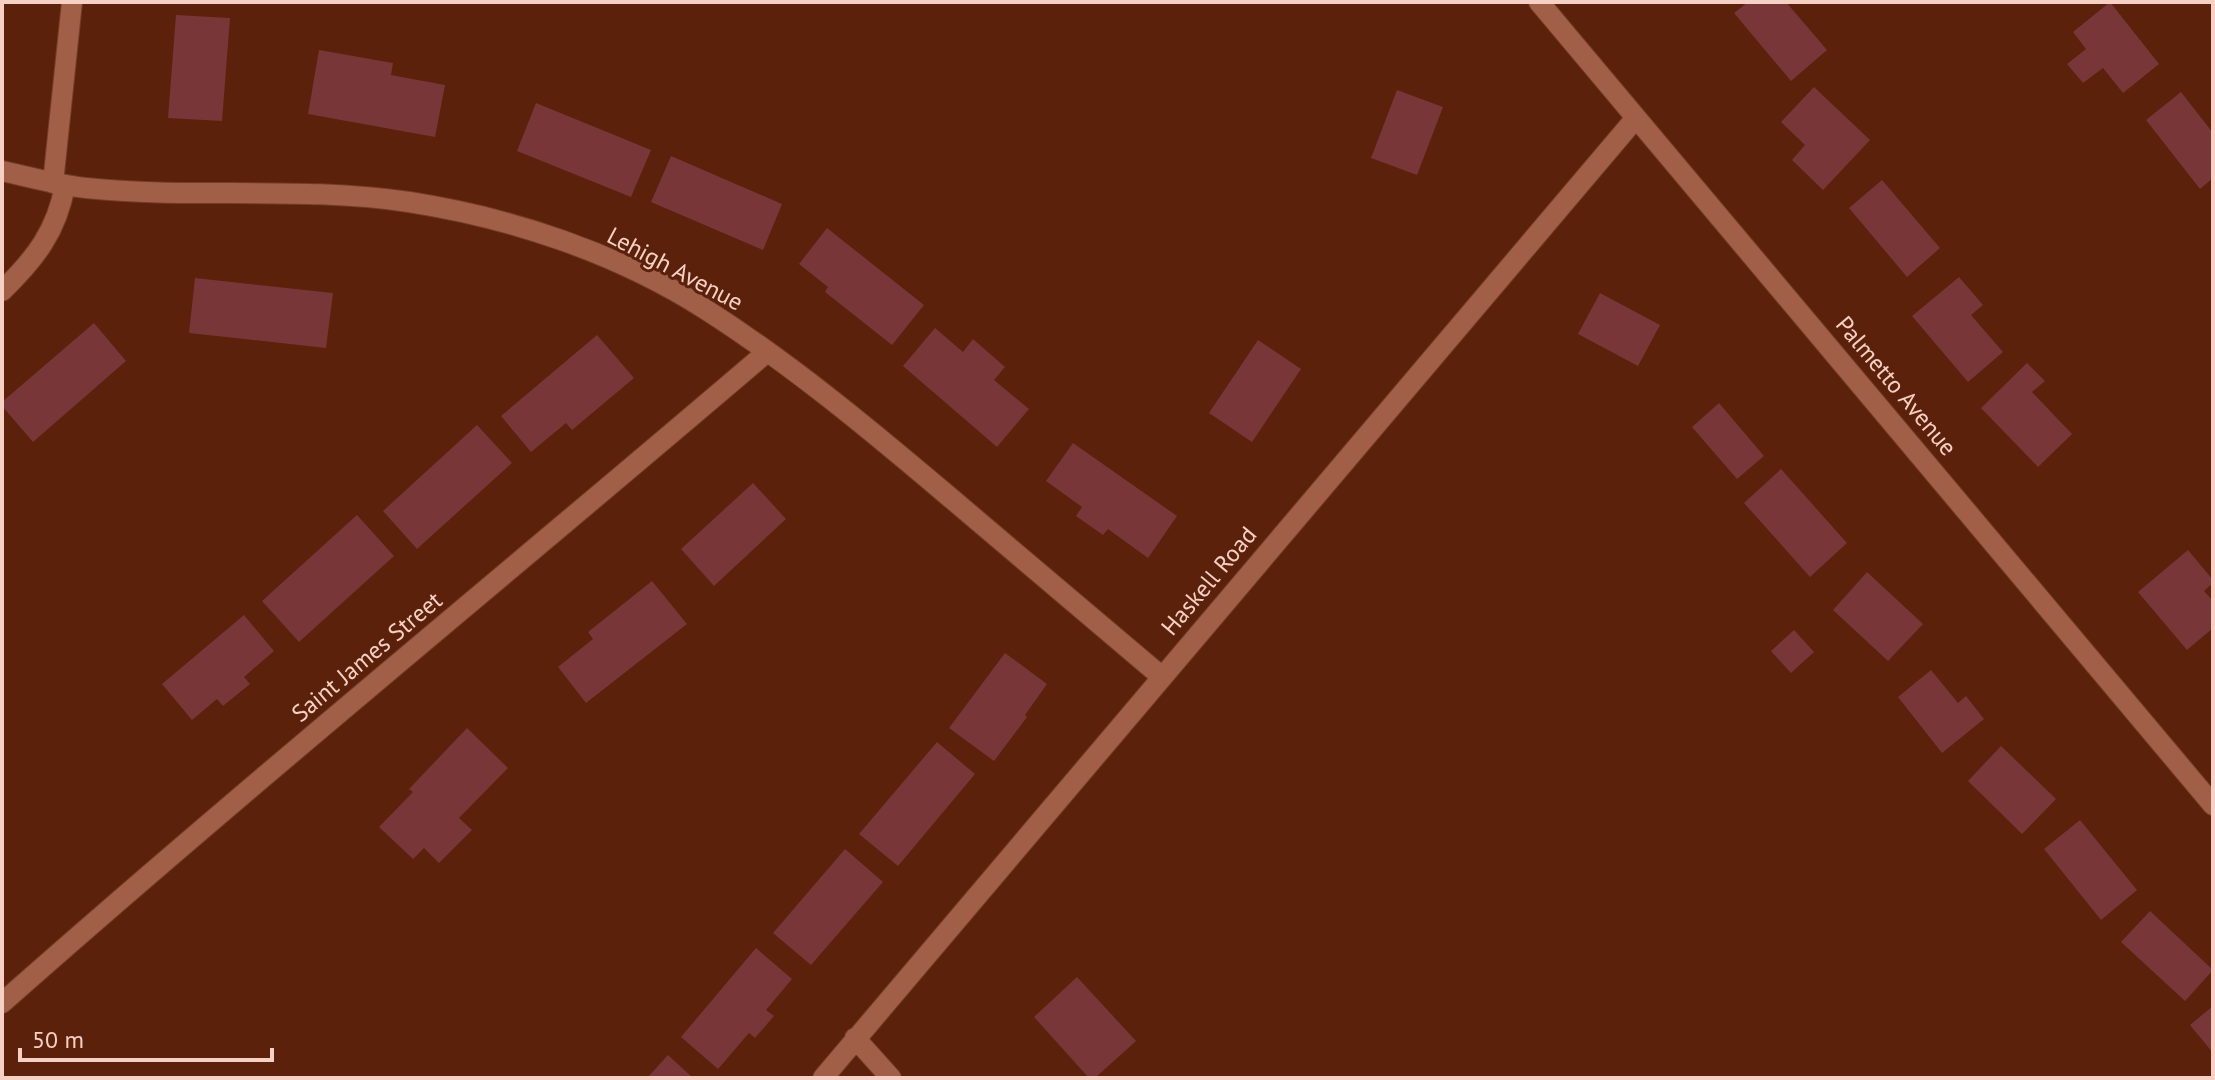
<svg xmlns="http://www.w3.org/2000/svg" width="2215" height="1080" viewBox="0 0 2215 1080" font-family="'PT Sans',sans-serif">
<rect width="100%" height="100%" fill="#5b210b"/>
<path fill="#783639" d="M1748,2h38l41,48 -36,31 -57,-68z
M2110,2l49,62 -36,29 -20,-25 -20,15 -16,-19 19,-15 -13,-17z
M176,15l54,3 -8,103 -54,-3z
M319,50l74,13 -2,12 54,10 -10,52 -127,-23z
M1814,87l56,53 -47,50 -31,-30 13,-15 -24,-23z
M1397,90l46,17 -26,68 -46,-17z
M2181,92l32,41v45l-13,11 -54,-69z
M536,103l115,47 -20,47 -114,-46z
M671,156l111,48 -19,46 -112,-48z
M1882,180l58,68 -33,29 -58,-69z
M827,228l97,77 -32,40 -67,-53 3,-5 -29,-23z
M1959,277l24,28 -12,10 32,37 -35,30 -56,-66z
M195,278l138,15 -7,55 -137,-15z
M1600,293l60,32 -22,41 -60,-32z
M94,323l32,38 -93,81 -31,-36v-4z
M935,328l28,24 10,-13 32,28 -11,13 35,29 -32,38 -94,-81z
M597,335l37,43 -62,52 -6,-7 -35,29 -30,-36z
M1258,340l43,29 -49,73 -43,-29z
M2027,363l18,18 -13,11 40,42 -34,33 -57,-59z
M1719,403l45,53 -27,23 -45,-52z
M477,425l35,38 -95,86 -34,-38z
M1073,443l104,73 -29,42 -40,-29 -5,6 -27,-19 6,-9 -36,-26z
M1781,469l66,74 -37,34 -66,-74z
M753,483l33,36 -72,67 -33,-37z
M357,515l37,41 -95,86 -37,-41z
M2188,550l25,30v3l-9,8 9,10v27l-26,22 -49,-58z
M1867,572l56,52 -35,37 -55,-51z
M652,581l35,43 -101,79 -28,-36 35,-28 -5,-7z
M244,615l30,36 -30,26 6,7 -27,22 -6,-7 -25,21 -30,-36z
M1794,630l20,22 -23,21 -20,-22z
M1005,653l42,31 -22,31 2,2 -33,44 -45,-33z
M1931,670l27,33 8,-7 18,23 -42,34 -44,-56z
M467,728l41,40 -49,50 13,12 -33,33 -15,-15 -11,11 -34,-32 34,-35 -4,-3z
M937,742l38,32 -77,92 -39,-32z
M2001,746l55,53 -34,35 -54,-53z
M2080,820l57,70 -36,30 -57,-71z
M845,849l38,33 -72,83 -38,-32z
M2150,911l63,59 -28,31 -64,-59z
M756,948l36,31 -26,31 8,6 -19,22 -6,-5 -31,36 -37,-32z
M1077,977l59,64 -41,37h-6l-55,-61z
M2213,1006v47l-23,-28z
M668,1055l25,23h-46z"/>
<g fill="none" stroke-linecap="round" stroke-linejoin="round">
<defs>
<path id="minor" d="M1539,2l674,803
M2,171c28,6 56,14 84,17 107,11 216,-2 323,14 103,16 208,51 296,107 86,55 163,119 241,185 72,61 144,122 216,183
M53,183l19,-181
M2,291c33,-32 55,-60 63,-106
M2,1003c251,-222 510,-433 765,-651
M855,1038l36,40
M823,1078l812,-959"/>
</defs>
<use href="#minor" stroke="#743d29" stroke-width="22"/>
<use href="#minor" stroke="#a15f48" stroke-width="20"/>
</g>
<g text-anchor="middle" stroke-width="6" stroke-linejoin="round" paint-order="stroke">
<g font-size="24" fill="#f6d0c4" stroke="#5b210b">
<text transform="translate(675 269) rotate(28)" y="8">Lehigh Avenue</text>
<text transform="translate(1896 386) rotate(50)" y="8">Palmetto Avenue</text>
<text transform="translate(1209 581) rotate(-50)" y="8">Haskell Road</text>
<text transform="translate(367 657) rotate(-40)" y="8">Saint James Street</text>
</g>
</g>
<rect width="2215" height="1080" fill="none" stroke="#f6d0c4" stroke-width="8"/>
<path d="M20 1048v12h252v-12" fill="none" stroke="#f6d0c4" stroke-width="4"/>
<text x="32" y="1048" font-size="24" fill="#f6d0c4" stroke="#5b210b" stroke-width="6" paint-order="stroke">50 m</text>
</svg>
